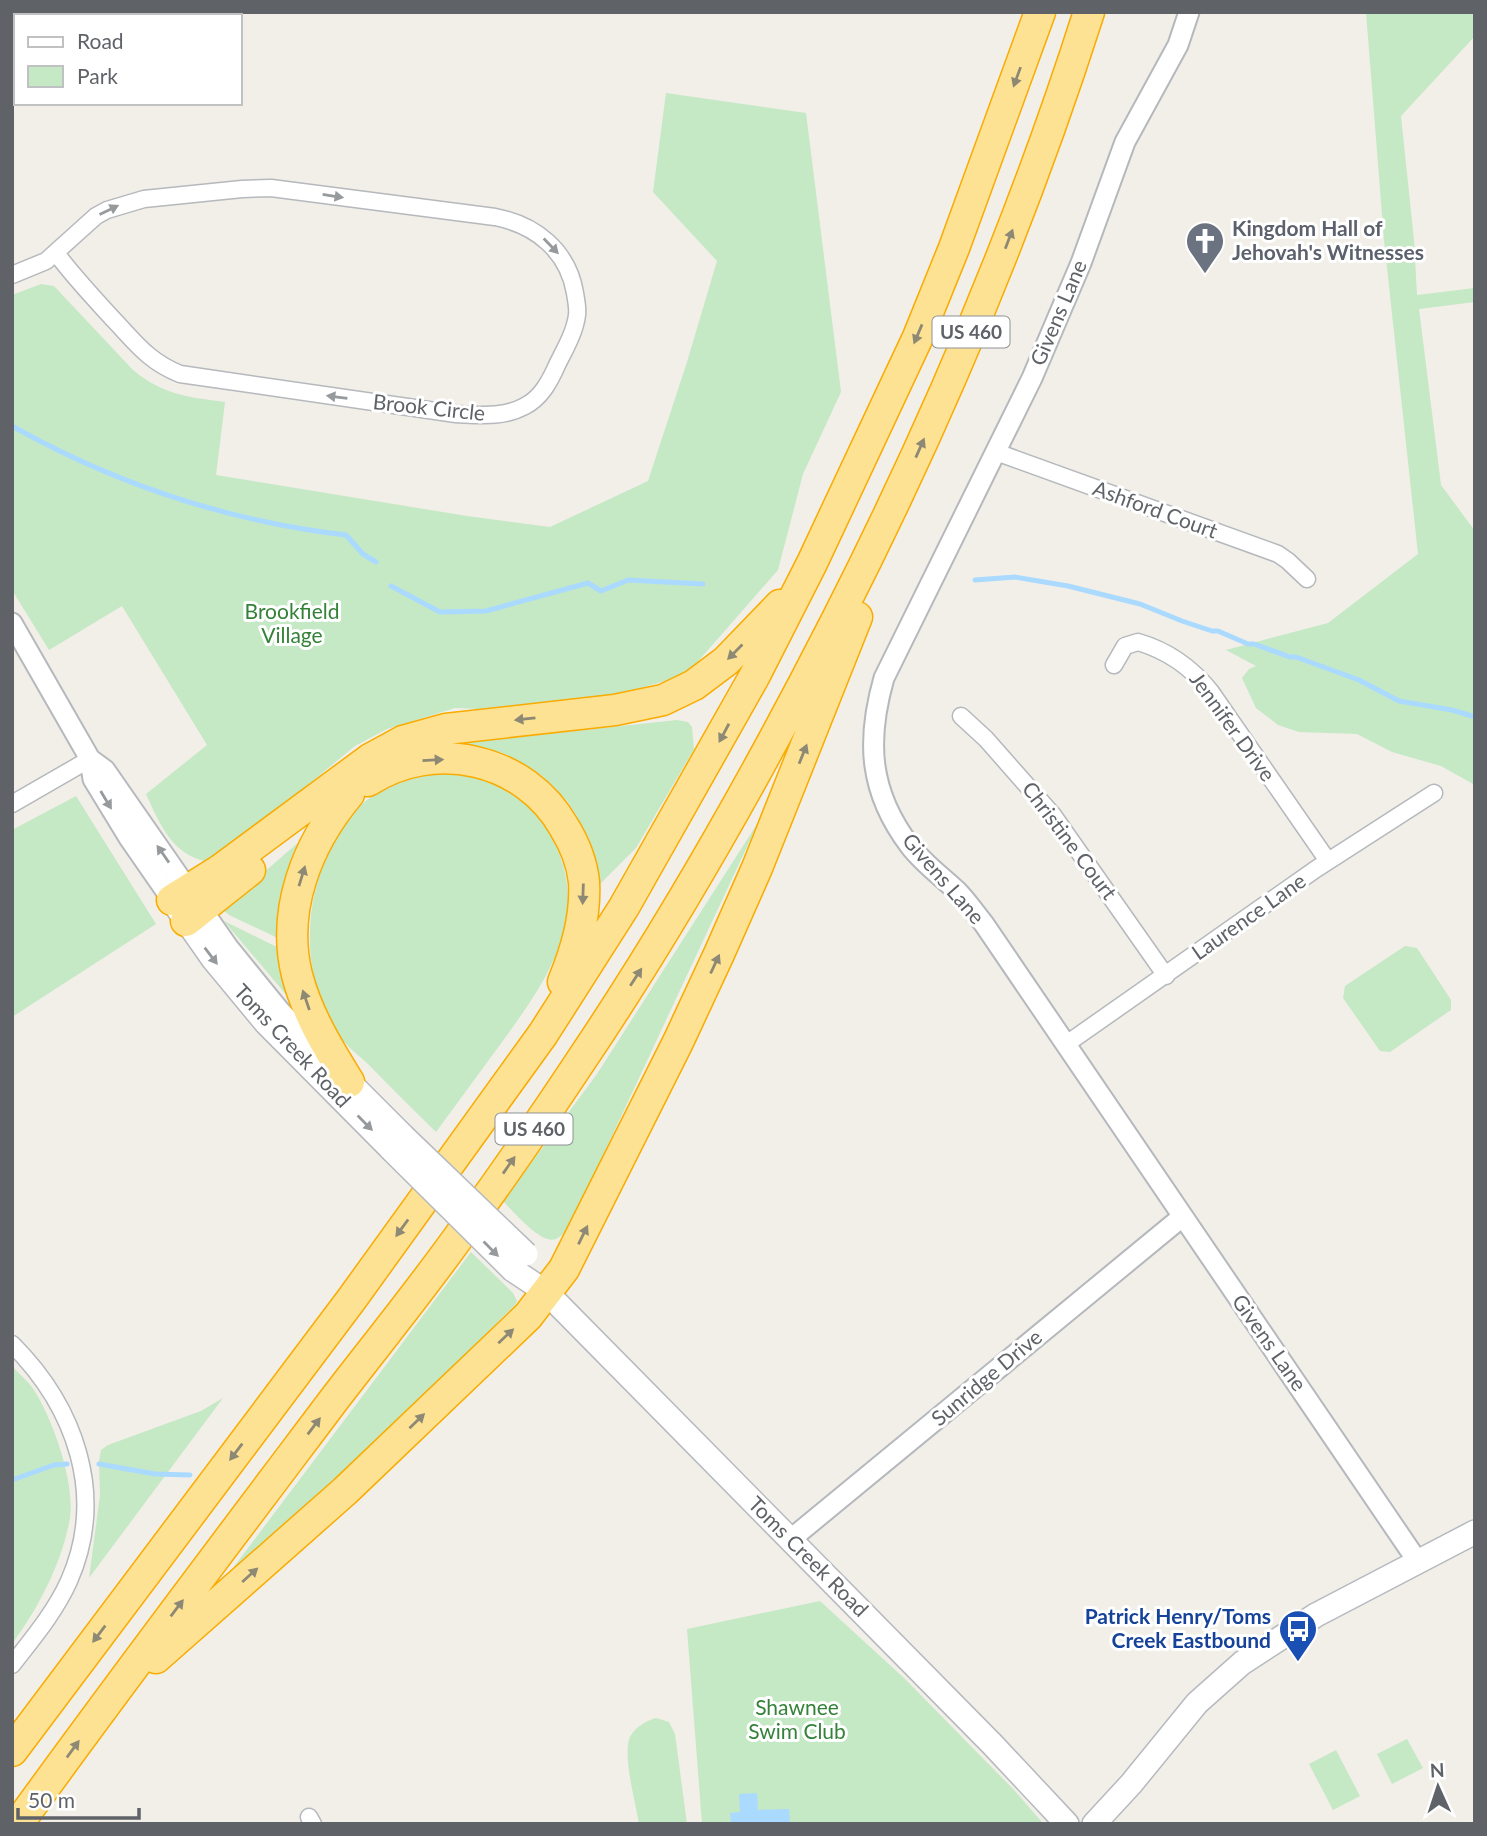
<svg xmlns="http://www.w3.org/2000/svg" width="1487" height="1836" viewBox="0 0 1487 1836" font-family="Lato,sans-serif">
<rect width="100%" height="100%" fill="#f1efe8"/>
<path fill="#c5e8c5" d="M1366,12h109v24l-74,80 13,124 3,55 58,-7v14l-56,7 22,176 34,46v254l-34,-19 -49,-14 -35,-18 -58,-2 -21,-7 -22,-17 -14,-30 7,-9 7,-3 -30,-16 102,-27 90,-69 -34,-314z
M666,93l140,20 35,279 -38,82 -25,96 -92,105 -53,15 -55,12 -75,8 -48,-2 -68,21 -32,17 -135,111 -11,5c-37,-6 -49,-38 -63,-68l61,-49 -85,-139 -73,44 -37,-60v-295l29,-11 13,2 79,84c30,25 55,27 92,32l-9,73 251,41 83,11 98,-46 39,-119 30,-101 -64,-69z
M677,720l11,2 4,5 2,22 -58,99 -36,36 -11,-46 -21,-36 -26,-26 -35,-21 -43,-12z
M425,775c12,0 25,-2 37,0 34,6 69,25 86,55 47,82 2,146 -46,212 -22,30 -44,60 -66,90 -23,-23 -46,-45 -68,-68 -10,-9 -23,-19 -30,-30 -36,-56 -36,-124 -9,-183 8,-15 17,-32 30,-44 18,-18 42,-25 66,-32z
M76,796l80,128 -144,93v-187z
M759,821l-190,407c-3,3 -8,9 -13,11 -15,6 -43,-28 -53,-38l94,-127z
M308,834l-26,106 -53,-25 -7,-6z
M224,921l59,29 16,60z
M1405,946l12,2 34,52v10l-61,42 -10,-1 -37,-53 2,-12z
M471,1252l42,41 4,8 -2,4 -144,142 -141,125z
M12,1366c7,8 16,15 22,24 19,30 41,92 36,128 -8,45 -31,89 -58,126z
M223,1398l-134,180 11,-83 -1,-34 2,-11 7,-5 93,-34z
M820,1601l84,77 111,113 26,30v3h-339l-15,-195z
M656,1718l13,4 6,12 12,90h-48c-3,-21 -17,-68 -9,-87 5,-10 16,-16 26,-19z
M1407,1739l16,29 -31,16 -15,-30z
M1336,1750l24,46 -27,14 -24,-46z"/>
<path fill="#aadaff" d="M757,1793l1,17 31,-1 1,15h-59l-1,-11 10,-1 -1,-18z"/>
<g fill="none" stroke-linecap="round" stroke-linejoin="round">
<path stroke="#aadaff" stroke-width="5" d="M12,426c105,59 215,95 334,109l17,19 13,8
M975,580l40,-3 53,9 72,18 42,17 30,10h6l30,13h6l36,13h6l63,23 40,21 53,9 23,7
M391,586l49,26 46,-1 102,-28 13,8 27,-11 75,4
M99,1464l56,10 35,1
M12,1480l42,-15 13,-1"/>
<defs>
<path id="minor" d="M12,275l34,-14 50,-45 11,-6 37,-11 98,-10 29,-1 224,29c41,8 73,34 80,76 1,7 3,15 2,22 -2,17 -12,34 -20,50 -7,16 -16,33 -32,41 -22,12 -45,9 -69,8l-276,-40c-32,-13 -44,-31 -67,-55 -20,-22 -40,-43 -57,-66
M996,452l282,102 10,7 19,18
M1114,665l11,-19 13,-4c31,9 54,26 73,50l117,169
M961,716l25,23 67,76 113,161
M12,804l78,-45
M1065,1045l251,-176 118,-76
M12,1344c63,63 95,151 57,237 -14,31 -36,57 -57,84
M309,1817l4,7"/>
<path id="tertiary" d="M1189,12l-11,33 -53,97 -44,121 -49,115 -148,300c-18,63 -15,114 26,168 13,17 31,30 47,45 10,10 18,22 27,33l434,638
M12,623l78,136 3,20 36,59 43,62
M90,759l15,11 123,177 52,64 42,43
M791,1539l391,-322"/>
<path id="secondary" d="M178,909l35,50 53,64 125,126
M349,1082l54,54
M513,1270l33,22 446,452 75,80
M1094,1824l37,-40 66,-81 45,-40 74,-48 159,-83"/>
<path id="motorway" d="M368,781c66,-43 157,-23 196,46 10,16 18,36 20,55 2,35 -8,68 -21,100
M349,794c-42,50 -68,116 -52,181 10,39 31,73 52,107
M172,900l48,-30 150,-111 33,-18 43,-12 169,-19 48,-10 31,-15 32,-24 54,-56
M186,921l64,-51
M156,1658l189,-167 183,-175 36,-47 114,-227 41,-88 38,-86 100,-251
M12,1751l339,-451 192,-266 81,-127 130,-230 58,-114 106,-226 36,-89 86,-236
M18,1824c104,-144 211,-285 318,-427 43,-56 88,-111 129,-169 39,-54 78,-110 115,-166 95,-141 179,-290 256,-441 100,-196 186,-399 253,-609"/>
</defs>
<use href="#minor" stroke="#b5b8bc" stroke-width="19"/>
<use href="#tertiary" stroke="#b5b8bc" stroke-width="23"/>
<use href="#secondary" stroke="#b6babf" stroke-width="26"/>
<use href="#motorway" stroke="#f9ab00" stroke-width="33"/>
<use href="#minor" stroke="#fff" stroke-width="16"/>
<use href="#tertiary" stroke="#fff" stroke-width="19"/>
<use href="#secondary" stroke="#fff" stroke-width="23"/>
<use href="#motorway" stroke="#fde293" stroke-width="30"/>
<defs>
<path id="secondary-bridge" d="M403,1136l123,118
M391,1149l122,121"/>
</defs>
<use href="#secondary-bridge" stroke="#b6babf" stroke-width="26" stroke-linecap="butt"/>
<use href="#secondary-bridge" stroke="#fff" stroke-width="23"/>
</g>
<defs><path id="oneway-solid" d="M-6-.8H1V-3.2L6.5 0L1 3.2V.8H-6Z" transform="scale(1.75)"/></defs>
<g fill="#8e8975">
<use href="#oneway-solid" transform="translate(1017 77) rotate(110)"/>
<use href="#oneway-solid" transform="translate(1009 239) rotate(-69)"/>
<use href="#oneway-solid" transform="translate(918 334) rotate(113)"/>
<use href="#oneway-solid" transform="translate(920 448) rotate(-66)"/>
<use href="#oneway-solid" transform="translate(735 652) rotate(135)"/>
<use href="#oneway-solid" transform="translate(525 719) rotate(174)"/>
<use href="#oneway-solid" transform="translate(724 733) rotate(118)"/>
<use href="#oneway-solid" transform="translate(803 754) rotate(-68)"/>
<use href="#oneway-solid" transform="translate(433 760) rotate(-3)"/>
<use href="#oneway-solid" transform="translate(302 876) rotate(-73)"/>
<use href="#oneway-solid" transform="translate(583 894) rotate(92)"/>
<use href="#oneway-solid" transform="translate(715 964) rotate(-65)"/>
<use href="#oneway-solid" transform="translate(636 977) rotate(-57)"/>
<use href="#oneway-solid" transform="translate(306 1000) rotate(-109)"/>
<use href="#oneway-solid" transform="translate(509 1165) rotate(-55)"/>
<use href="#oneway-solid" transform="translate(402 1228) rotate(126)"/>
<use href="#oneway-solid" transform="translate(583 1235) rotate(-64)"/>
<use href="#oneway-solid" transform="translate(506 1336) rotate(-43)"/>
<use href="#oneway-solid" transform="translate(417 1421) rotate(-44)"/>
<use href="#oneway-solid" transform="translate(314 1426) rotate(-53)"/>
<use href="#oneway-solid" transform="translate(236 1452) rotate(127)"/>
<use href="#oneway-solid" transform="translate(250 1575) rotate(-42)"/>
<use href="#oneway-solid" transform="translate(177 1608) rotate(-53)"/>
<use href="#oneway-solid" transform="translate(99 1634) rotate(127)"/>
<use href="#oneway-solid" transform="translate(73 1749) rotate(-54)"/>
</g>
<g fill="#979a9d">
<use href="#oneway-solid" transform="translate(333 196) rotate(9)"/>
<use href="#oneway-solid" transform="translate(109 210) rotate(-26)"/>
<use href="#oneway-solid" transform="translate(551 246) rotate(46)"/>
<use href="#oneway-solid" transform="translate(337 397) rotate(-173)"/>
<use href="#oneway-solid" transform="translate(106 800) rotate(59)"/>
<use href="#oneway-solid" transform="translate(163 854) rotate(-125)"/>
<use href="#oneway-solid" transform="translate(211 956) rotate(53)"/>
<use href="#oneway-solid" transform="translate(365 1123) rotate(45)"/>
<use href="#oneway-solid" transform="translate(491 1249) rotate(45)"/>
</g>
<defs>
<symbol id="church-pin" viewBox="-11 -11 22 30"><path d="M0 17L-7.5 6A9.5 9.5 0 1 1 7.5 6Z" fill="#6b7280" stroke="#fff"/><path d="M-1.2-6h2.4v3.5h3.3v2.4h-3.3V6h-2.4V-.1h-3.3v-2.4h3.3Z" fill="#fff"/></symbol>
<symbol id="bus-pin" viewBox="-11 -11 22 30"><path d="M0 17L-7.5 6A9.5 9.5 0 1 1 7.5 6Z" fill="#1a4fb4" stroke="#fff"/><path d="M-5-6H5V4H4V6H2V4H-2V6H-4V4H-5ZM-3.5-4V0h7V-4ZM-3.5 1.2v1.5H-2V1.2ZM2 1.2v1.5H3.5V1.2Z" fill="#fff"/></symbol>
</defs>
<g fill-rule="evenodd">
<use href="#church-pin" x="1183" y="219" width="44" height="60"/>
<use href="#bus-pin" x="1276" y="1607" width="44" height="60"/>
</g>
<g text-anchor="middle" stroke-width="6" stroke-linejoin="round" paint-order="stroke">
<g fill="#fff" stroke="#8f9295" stroke-width="2">
<rect x="932.5" y="316.5" width="77" height="31" rx="5"/>
<rect x="495.5" y="1113.5" width="77" height="31" rx="5"/>
</g>
<g font-size="19" font-weight="bold" fill="#5f6368">
<text x="971" y="339">US 460</text>
<text x="534" y="1136">US 460</text>
</g>
<g font-size="21" font-weight="bold" fill="#5b616d" stroke="#fff" text-anchor="start">
<text x="1232" y="236">Kingdom Hall of<tspan x="1232" dy="24">Jehovah's Witnesses</tspan></text>
</g>
<g font-size="21" fill="#5f6368" stroke="#fff">
<text transform="translate(1059 313) rotate(-67)" y="7">Givens Lane</text>
<text transform="translate(429 408) rotate(6)" y="7">Brook Circle</text>
<text transform="translate(1155 510) rotate(20)" y="7">Ashford Court</text>
<text transform="translate(1232 727) rotate(54)" y="7">Jennifer Drive</text>
<text transform="translate(1069 841) rotate(53)" y="7">Christine Court</text>
<text transform="translate(943 879) rotate(49)" y="7">Givens Lane</text>
<text transform="translate(1249 917) rotate(-35)" y="7">Laurence Lane</text>
<text transform="translate(292 1046) rotate(47)" y="7">Toms Creek Road</text>
<text transform="translate(1269 1343) rotate(55)" y="7">Givens Lane</text>
<text transform="translate(987 1378) rotate(-40)" y="7">Sunridge Drive</text>
<text transform="translate(808 1557) rotate(45)" y="7">Toms Creek Road</text>
</g>
<g font-size="21" fill="#348238" stroke="#fff">
<text x="292" y="619">Brookfield<tspan x="292" dy="24">Village</tspan></text>
<text x="797" y="1715">Shawnee<tspan x="797" dy="24">Swim Club</tspan></text>
</g>
<g font-size="21" font-weight="bold" fill="#164399" stroke="#fff" text-anchor="end">
<text x="1271" y="1624">Patrick Henry/Toms<tspan x="1271" dy="24">Creek Eastbound</tspan></text>
</g>
</g>
<rect width="1487" height="1836" fill="none" stroke="#5f6368" stroke-width="28"/>
<rect x="14" y="14" width="228" height="91" fill="#ffffff" stroke="#bfc1c3" stroke-width="2"/>
<rect x="28" y="37" width="35" height="10" fill="#ffffff" stroke="#bfc1c3" stroke-width="2"/>
<text x="77" y="49" font-size="21" fill="#5f6368">Road</text>
<rect x="28" y="66" width="35" height="21" fill="#c5e8c5" stroke="#bfc1c3" stroke-width="2"/>
<text x="77" y="84" font-size="21" fill="#5f6368">Park</text>
<g transform="translate(1438 1787) rotate(357)" stroke="#ffffff" stroke-width="5" paint-order="stroke">
<path d="M0-5L12 26L0 18L-12 26Z" fill="#5f6368"/>
<text y="-10" font-size="19" font-weight="bold" text-anchor="middle" fill="#5f6368">N</text>
</g>
<path d="M18 1808v10h121v-10" fill="none" stroke="#5f6368" stroke-width="3.5"/>
<text x="28" y="1808" font-size="21" fill="#5f6368" stroke="#ffffff" stroke-width="5" paint-order="stroke">50 m</text>
</svg>
